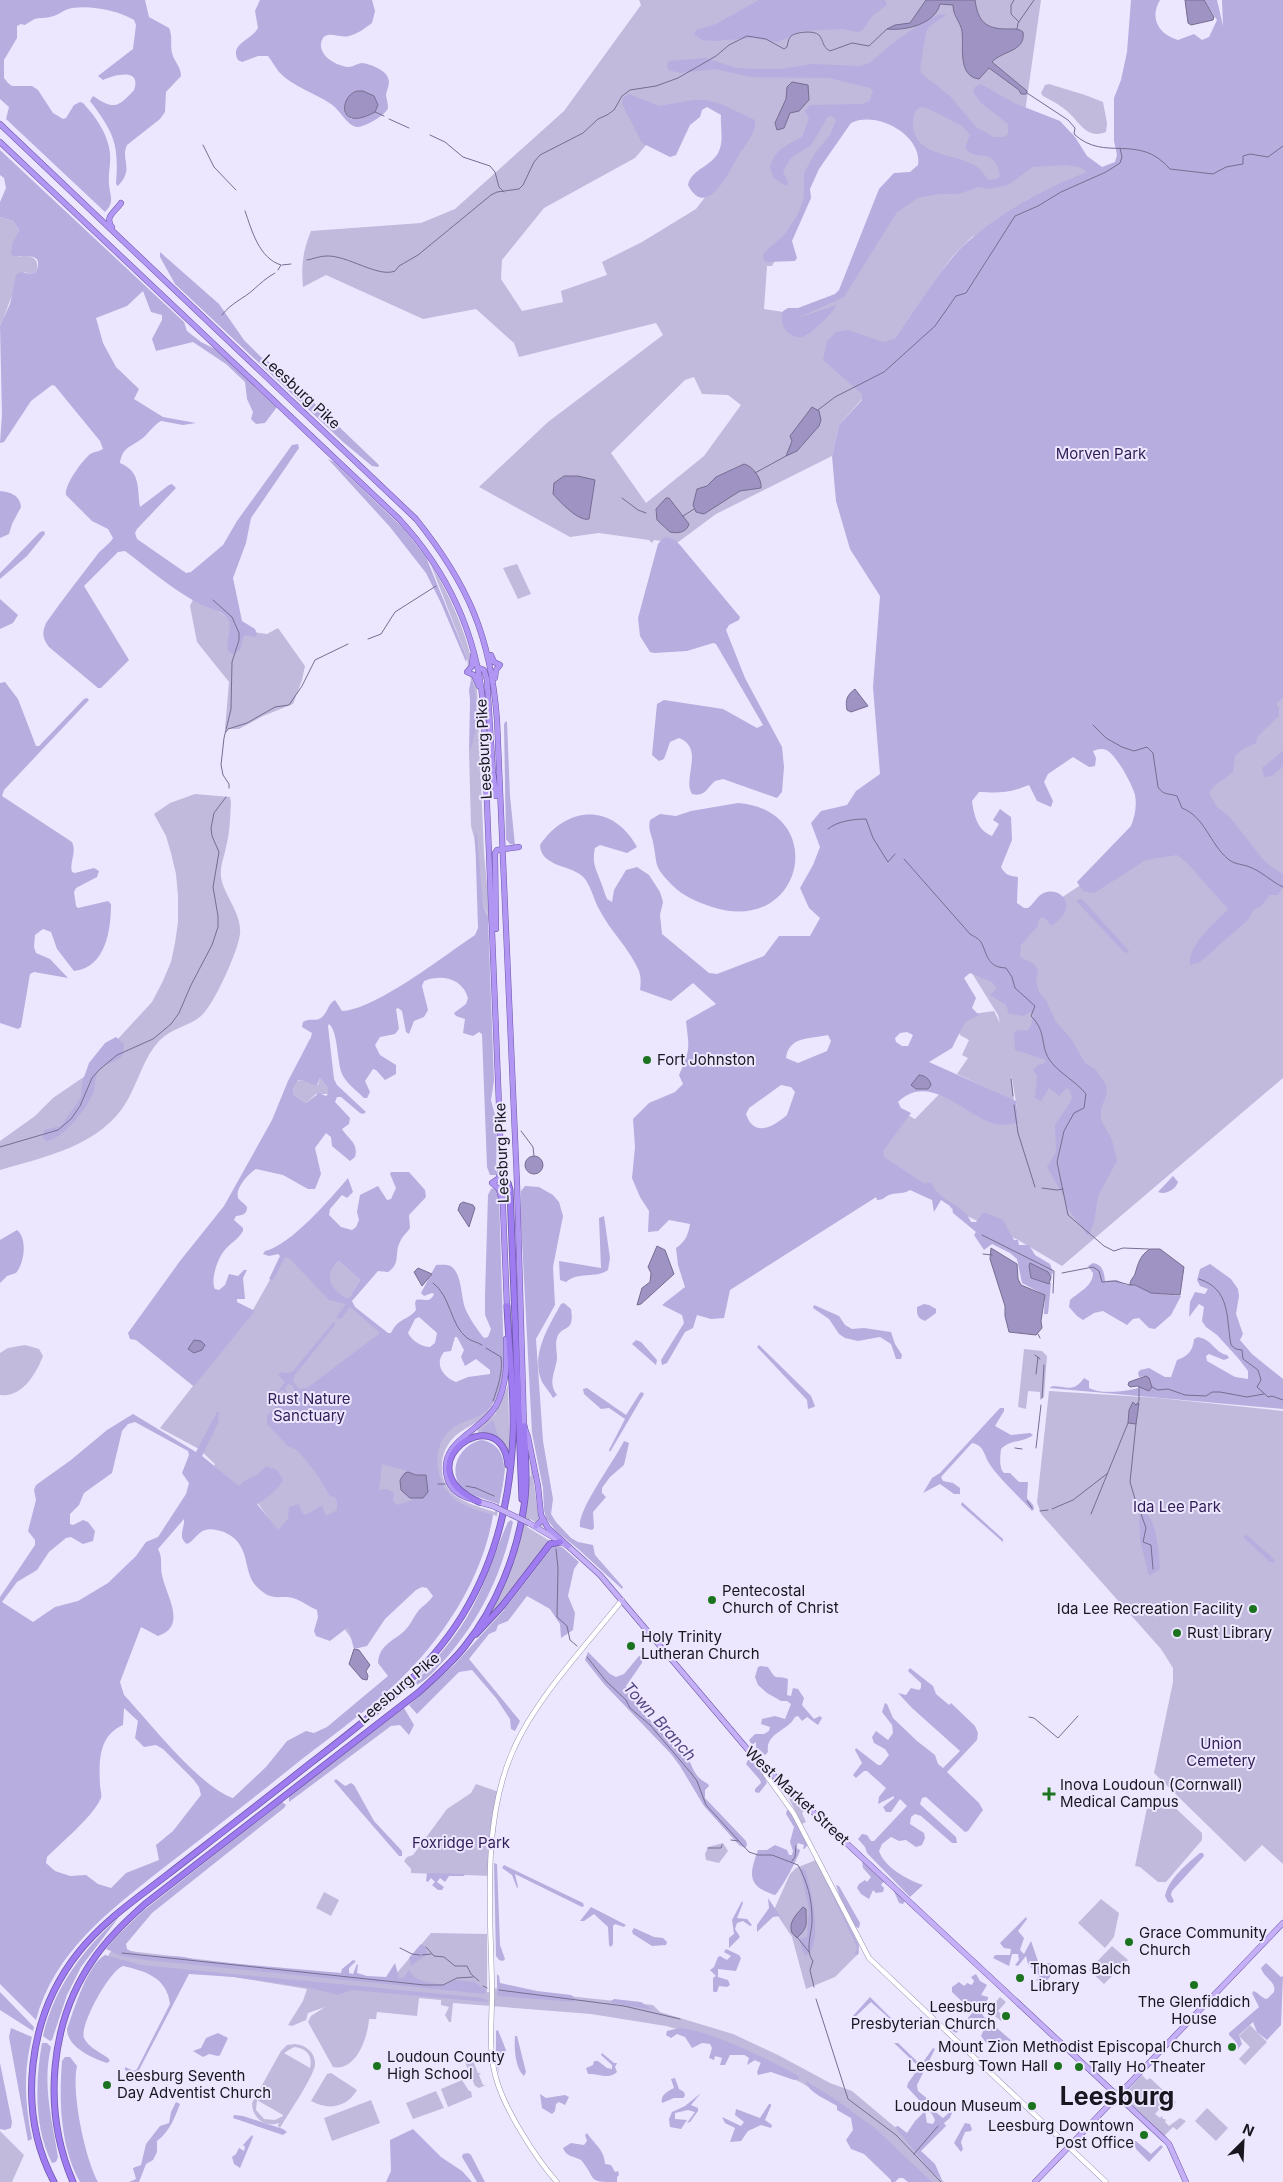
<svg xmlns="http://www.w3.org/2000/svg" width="1283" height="2182" viewBox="0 0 1283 2182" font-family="Inter,sans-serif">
<rect width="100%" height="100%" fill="#ece7fe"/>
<path fill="#c1badc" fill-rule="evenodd" d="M639,0h402l-17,119 73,50 -125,68 -20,20 -58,82 -32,60 -23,26 -7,31 -116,58 -39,29 -23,-3 -2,3 -3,-3 -50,-7 -29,4 -91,-50 69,-65 115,-87 -7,-12 -137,34 -5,-14 -38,-34 -53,10 -97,-44 -23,12c-2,-21 0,-37 8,-56l110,-8 34,-14 109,-98 77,-106zM707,105l42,20 -37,63 -16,21 -54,33 -40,20 5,13 -46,16 2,11 -41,9 -21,-32 1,-19 42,-52 91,-50 43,-50zM881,108l55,53 -42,46 -51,87 -47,20 -32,-5 3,-43h5l37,-70 -3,-6 43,-79zM694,377l8,17 26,1 13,10 -37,51 -58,47 -35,-50 74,-73z
M1049,84l36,11 18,7 4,21 -1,9c-20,8 -27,-11 -39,-21 -7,-6 -16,-11 -24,-15l-2,-3 4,-8z
M0,217l13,4 6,9 -6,14 5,13c12,-3 23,1 18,15l-5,2 -7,-2c-12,15 -15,36 -24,54z
M1283,322v756l-221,188 -44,-26 -53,-25 -57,-38 -189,119 172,-190 24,13 38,-39 64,28 -6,-35 3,28 -57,-27 11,-16 -6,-3 7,-15 -9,-5 -9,-18 43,-6 6,12 -2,-8 -33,-53 114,-76 95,-68z
M517,564l14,30 -13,5 -15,-31z
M431,565c18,28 33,63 41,96l-4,7 -1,-10z
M194,597l58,35 15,2 11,-6 27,38 -3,14 -9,24 -30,12 -24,13h-14l4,-47 -32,-40 -7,-36z
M470,676l2,1 5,11 7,165 6,63 -2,8 -1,-11 -4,-8 -9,-68 -3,-11 -2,-74 5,-20 3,-24 -4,-27 -2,-1z
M195,794l35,3 1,5c-1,15 -1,31 -5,45 -2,11 -6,18 -5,30 3,19 21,36 19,57 -2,17 -26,71 -39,82 -13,11 -30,12 -42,25 -15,16 -21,41 -32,60 -25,44 -82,56 -127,69v-29l35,-25 18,-18 35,-24 28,-33 36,-39 10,-19 9,-21 4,-19 3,-21v-26l-2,-22 -5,-21 -5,-17 -12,-22 16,-11z
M320,1078l8,10v6h-12l-10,9 -12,-8 -1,-6 4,-8c8,-3 13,5 21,4z
M288,1248l124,110 76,52 6,-7c-8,17 -21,20 -35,30 -9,6 -16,18 -17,29 -3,36 26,41 53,50l7,-24 2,-27 2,4 -9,51 -4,-1 -48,48 -37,28 -51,56 -100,-145 -43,-36 1,-2 -16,-15 -39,-21 33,-42 -65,-53 118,-11z
M339,1261l21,19 -11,18c-18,-6 -28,-24 -10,-37z
M25,1345l14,4 4,7c-7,18 -21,42 -43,39v-42l8,-5z
M1024,1349l18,2 5,5 -3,41 -4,3v-8l-12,-1 -2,18 -8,-2z
M508,1385l2,72 -7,-13 -23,-10 -3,-4 18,-16z
M1049,1391l110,7 124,13v453l-21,-19 -17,17 -91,-89 19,-91v-14l-12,-19 -120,-135 -4,-12z
M530,1455l8,58 9,16 -17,-10 -3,8 23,14 -41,53 -21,24c25,-47 38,-88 41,-141l2,-1z
M476,1784l23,8 -8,84 -80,-3v-4l-7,-8 3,-4 6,-2 34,-46 24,-16z
M790,1794l17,14 -5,5 4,9 -4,2 -14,-27z
M1149,1798h11l8,3 34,32v7l-36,42h-8l-18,-15 -5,-1z
M723,1843l5,8 -9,12 -13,-3 -1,-6 3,-7z
M816,1860l42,86 1,7 -24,24 -29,12 -14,-52 -18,-27 16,-36 6,-6z
M324,1892l15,8 -8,16 -15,-8z
M1101,1899l18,14 -5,24 -9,11 -27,-25z
M431,1933l56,1v58l5,1v-5l161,17 7,7 73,22 45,21 52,28 22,8 56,47 10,16 26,28h-18l-72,-67 -52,-32 -93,-45 -43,-12 -75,-12 -138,-11 -2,19h-2l-4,-7 4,-8 -8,-2v-5l-22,-2 -2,18 -40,-4 -1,7h-7c-1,18 -13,53 -36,48l-25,-45 3,-6 14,-9 -17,6 -2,7 -14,6 -4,-1 15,-24 4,-12 -73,-12 -99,-10 -28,-7 2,-6 4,-5 276,33z
M1112,1946l16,14 -24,24 -15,-14z
M1000,1997l6,5 -8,9 6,6 -3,4 -13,-10z
M1250,2025l17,17 -22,23 -6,-6 11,-12 -11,-11z
M295,2044c11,1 21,9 20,21 -2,13 -27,49 -35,63l-2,-2 1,-3c-14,5 -27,-5 -27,-20l29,-52 6,-6zM294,2047c12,1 19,8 16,21l-26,-15zM257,2100l26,15v1l-8,4 -11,-1 -8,-9z
M474,2056l-2,2 6,15h3l-2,2 4,10h3l-7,3 -4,-2 -10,-24 2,-4z
M331,2073l26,17c-10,17 -28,21 -46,11l16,-27z
M1142,2075l5,5 3,-2 26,24 -7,7 -5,-5 -9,10 5,4 2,-2 1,3h2l1,1 -1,2 4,4 11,-8 6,3 -9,9 -4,-3 -9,9 -41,-40z
M462,2080l7,11h2l1,6 -24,10 -7,-18z
M436,2091l8,17 -31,11 -7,-16z
M371,2100l9,23 -48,18 -8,-23z
M1207,2108l21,20 -12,13 -21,-20z
M0,2131l24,24 -12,27h-12z"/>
<path fill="#b8addf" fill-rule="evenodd" d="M0,0h145l4,17 20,11c4,9 1,16 3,25 2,9 9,13 9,23l-15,16 -1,20 -5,7 -33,26c-7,16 8,23 -9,41l-2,-2c3,-41 -2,-51 -26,-83l3,-5c20,13 24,13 41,-6 8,-23 -20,-15 -31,-10l-5,-4 35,-27 3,-24 -2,-5c-16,-10 -44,-15 -62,-12 -8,1 -14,8 -22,9 -15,3 -10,-2 -25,8l-4,-1 -4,2v12l-13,22v18l4,5 4,3h20l6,4 15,23 10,6 3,-1 8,-13 6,-3 3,1c13,14 25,31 27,50 1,11 -2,21 -1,31 1,13 6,18 -4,28l-99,-93 3,-12 -9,-8z
M260,0h112l3,11 -3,12c-7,5 -14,11 -23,13 -9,3 -26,-9 -28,8 -1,13 16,22 27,23 5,0 10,-4 14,-4 8,1 24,7 26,15 3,6 -2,12 -2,18 1,4 2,8 2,12 -2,7 -24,20 -32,19 -10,-3 -16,-17 -25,-23 -16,-11 -38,-17 -52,-32 -4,-5 -7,-11 -11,-16h-10l-16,6 -4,-2c-9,-16 14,-20 20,-32l-3,-17zM374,96l4,9 -27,14 -6,-7z
M759,0h126l2,5 -15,11 -10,15 -5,1 -14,-3 -42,2 -23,11 -25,-4 -40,3 -11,-1 -8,-6 2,-4 20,-6z
M1131,0h29c-11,19 -1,34 18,40l16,-6 8,6 7,-3 8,-17 -13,-20h13l6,26 -1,-26h61v697l-7,7 3,4v8l-22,21 -1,6 -13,6 -8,7 -2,16 -20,15 -4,6 8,14 12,9 36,46 18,12v12l-5,9h-8l-10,12 -7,3 -4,9 -49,43 -10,3c-2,-22 25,-41 38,-56l-41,-46 -10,-8 -31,5 -52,33 -11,-2 -6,-9 54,-56c4,-10 6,-21 4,-31 -3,-11 -17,-37 -27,-44 -5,-3 -10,-2 -15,0l3,7 -1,8 -6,1 -16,-10 -25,17 -4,8 9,19 -2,6 -14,-6 -8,-16c-20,8 -29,8 -50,7l-7,9c2,14 5,29 20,35l7,-12 -6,-4 7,-11 11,8 1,23 -11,27c4,8 9,9 17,10l-1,26 7,5h4c4,-3 7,-8 11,-12 17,-15 45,10 12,30l-4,-6 -5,-3 -4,4v5l-17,19 -1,12 14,7 4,7 -2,10 3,11 7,8 10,22 16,18 13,23 11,7 10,15 1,8 -6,16v11l11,20 5,21 -19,35 -4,27 -6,13 -22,-30 -2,-9 -17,-30 9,-15 -1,-27 14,-21 3,-6 -2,-7 -3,-3 -8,8 -10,-8 -8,13 -6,-3 2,-22 -4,-6 5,-5 6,-1 2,-4 -31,-10 -1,-18 4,-2 9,1 4,-5 2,-11 -3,-3 -6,4 -15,-2 -3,-9 -16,-10 7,-7 -5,-6 -22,-9 -6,5 12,20 -4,10 7,7 -14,7 -13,26 -23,14 87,39 2,22c-7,1 -15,3 -23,1 -30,-8 -65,-53 -97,-22l3,6 10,5 -28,38 1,6 41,27 5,-2c4,3 3,6 7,10 10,11 28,15 34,30h5l7,-9h3l17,7 11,20h4l1,5h10l6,10 15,9 3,8 -2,5 -1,-3 -21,-8 2,12 14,5h6l-3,31h-4l1,-19 -23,-12 -5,-24 -7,-6 -18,-9 -8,6 -10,-15 2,-3 -23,-19 -1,-6 -1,2 -1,-3 -9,-6 -7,12 -2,-12 -22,-10c-8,5 -15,2 -21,5 -5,2 -5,5 -12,5l-1,-3 -146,93 -6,28 -13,1 -14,-4 -4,13 -8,4 -18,31 -5,2 -1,-5 23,-37 -2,-8 -20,-10 23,-18 -7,-22 -2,-17c10,-7 12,-13 14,-24l-21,-4 -11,11 -10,1 1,-21 -9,-14 -8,-19 3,-31 -2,-28 16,-16 26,-11 8,-8 -4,-9c12,-26 10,-27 7,-54l30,-17 -23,-21 -22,18 -31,-11c1,-7 1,-13 -1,-19 -9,-22 -29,-40 -40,-62 -6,-10 -8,-26 -18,-34 -13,-10 -40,-9 -41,-30 27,-40 73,-42 97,2l-10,6 -27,-8 -5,3c-3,14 0,19 5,32 3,6 4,13 7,19l5,3 2,-12 12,-20 11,-3 12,8 11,17 3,10 -3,13 2,19 47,39 8,1 47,-18 15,-20h31l10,-18 -11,-10 -9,-20 13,-23 7,-18 -9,-24 10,-12 26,-6 9,-14 24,-17 -7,-87 7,-91 -30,-47 -14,-48 -4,-45 7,-31 23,-25v-6l-39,-34 4,-19 9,-9 12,-2 35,12 11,-3c19,-26 37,-55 58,-81 29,-35 92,-70 135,-86l-7,-5 -14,-2 -33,2 -25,18 -19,4 -11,-2 -19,7h-21l-20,4 -21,14 -53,85 -51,23 43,-15c-1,7 -26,30 -34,32 -14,2 -24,-13 -19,-26l5,-3h10l37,-14 4,-4 40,-101 15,-16 16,-1 8,-7c5,-30 -42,-55 -67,-42l-32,46 -9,20 1,9 -19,43 5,17 -2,3 -27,1 -4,-1 -1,-7 22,-20 13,-20 6,-17v-24l11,-20 15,-18 6,-15 -5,-4 -3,1 -17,28 -20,13 -8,13 5,11 -2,4 -12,-8 -4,-10c3,-18 17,-23 32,-31l7,-19 -4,-7 5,-6 52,-1 7,-3 4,-10 -3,-3 -41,-10 -78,-1 -36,-8 -35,4 -11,-3 -2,-3 1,-6 38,-3 30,10 19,1h25l32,-5 48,2 10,-3 20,-18 37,-26 14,-5 5,1 -17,12 -3,5 -6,38 2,4 28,22 26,31 18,10h10l4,-3v-10l-27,-21 -8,-11 2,-5 6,-3 33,19 46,18 15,16 12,19 15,11 13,-5 2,-7 -3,-14v-43l7,-18 6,-28zM920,107l7,1 35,18 8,9 -5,12c9,18 30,-4 35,29l-3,3 -8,1c-5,-5 -7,-10 -13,-14 -21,-13 -62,-9 -63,-42 0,-7 1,-13 7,-17zM907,1032l6,3 -5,11h-6l-6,-4 -1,-4 5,-5zM828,1035l3,6 -4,10 -29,12 -12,-5c3,-22 24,-19 42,-23zM781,1085l10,2 4,5 -8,23c-14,12 -33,23 -41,-1l3,-6z
M629,94l30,12 34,-6h13l15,4 34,16c2,12 -12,28 -18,38 -9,16 -31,62 -49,27 3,-16 25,-19 31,-34 5,-11 1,-25 2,-36l-14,-8 -5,3 -2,7 -10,8 -14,30 -6,2 -28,-14 -20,-39 1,-6z
M0,150l184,172 3,9 14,11 14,7 62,58 -12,16 -9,1 -5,-5 2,-7 -6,-13 -2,-17 -19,-18 -33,-22 -37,9 -4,-12 10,-19v-5l-11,-3 -8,-21 -16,15 -31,12 7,25 13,24 23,22 -5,10 29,18 33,6 -13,2 -22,-4c-9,5 -13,14 -21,19 -10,7 -18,8 -20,23 21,9 17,24 20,44l29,-22 3,-1 4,4 -39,41 -2,4 2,6 49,34 5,-1 32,-27 14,-24 55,-76 6,-1 1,4 -48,70 -5,25 -13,35 9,43 13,8 2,5 -2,3 -11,-2 -4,15 -7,4 -5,-3c-2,-10 4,-24 1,-31 -5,-9 -22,-12 -31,-17 -26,-14 -49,-34 -73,-52l-7,1 -34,34 45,74 -28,28h-3l-49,-41c-7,-9 -7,-14 -3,-24 16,-23 34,-46 51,-68 5,-7 12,-10 16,-17l-5,-9 -16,-8 -26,-26c-2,-9 15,-33 23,-40 3,-3 9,-3 14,-6l-3,-8 -45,-55 -3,-1 -21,16 -27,41 -4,1 2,-28 -2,-89 10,-22 6,-29 5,-3 10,2 5,-2c9,-21 -12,-14 -23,-16l-2,-3 1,-9 7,-14 -6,-9 -13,-4v-15l6,-14 -2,-10 -4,-3z
M160,252l59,52 25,36 17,17 25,16 8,17 17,10 68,65 -1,2 -6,-1 -29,-24 -168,-158 -15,-27z
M328,459l6,3 69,66 23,29 41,101 -1,4 -25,-59 -15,-30 -36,-46z
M0,491c10,1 20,4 21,16l-9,17 -3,10 -9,4z
M44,531l1,3 -18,22 -27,23v-6l40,-41z
M667,537l8,3 5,5 60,72 -1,3 -10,5 -3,5 19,48 37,69 2,20 -2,25 -5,6 -54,-19 -8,2c-9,8 -10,16 -23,13 -10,-15 13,-46 -13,-56l-9,4 -6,17 -5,2 -7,-6 5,-51 7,-4 59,9 34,19 6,-3 -47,-81 -3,-1 -26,8 -33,2 -4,-1 -10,-16 -2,-18 20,-74 5,-6z
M0,599l18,16 -5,8 -13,6z
M471,680l2,1c5,23 6,49 -4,71l1,-52 -1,-10z
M5,682l13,17 18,47h3l45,-47 3,-1 2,2 -85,90 -2,6 70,46c5,11 -3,20 0,30l3,1 19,-5 5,3 -2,6 -21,11 -2,4 2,14 2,2 30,-7 3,3c0,25 -5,64 -37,67l-17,-22 -6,-17 -8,-3 -8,6 -1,12 2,6 14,6 18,19 -34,-6 -4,2 -9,53 -3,2 -18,-6v-340z
M506,721l1,1 3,74 5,49 -5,-1 -4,-5 -2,-115z
M1283,751v15l-11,10 -8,1 -2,-9z
M738,803c92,7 66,134 -26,104 -15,-5 -29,-11 -40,-22 -19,-20 -14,-18 -19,-43 -2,-9 -5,-12 -3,-22l10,-6 16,2 15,-5z
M475,833l2,2 6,70 5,12 6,164 -3,19 6,23 -1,52h-6l-3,-8 -5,-133 -3,-2 -6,4 -10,-3 2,-14 -9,-3 -2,-3 12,-9 2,-6c-6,-20 -26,-24 -44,-17l-2,5 6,24 -4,7 -10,4 -5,13 -3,-2 -4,-21 -4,-3 -2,1 3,20 -4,5 -15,3 -5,8 5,10 16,10v9l-11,6 -9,-10 -3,-1 -8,12 5,11 -3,6h-3c-7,-7 -18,-15 -22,-24 -5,-12 -4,-43 -13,-50l-1,2 6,53 3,6 29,27 -3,2 -3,-1 -19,-16h-4l-2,5 15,16 -1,6 -7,5c6,10 17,14 13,28l-5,4 -18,-15 -1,-9 -5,-4 -11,15 6,26 -6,15h-7l-25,-14 -27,-6c-7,4 -21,19 -18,29 2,3 7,6 9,9 0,8 -5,8 -11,9l-2,4 9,8v3c-5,9 -13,12 -19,20 -6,7 -14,29 -9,38l4,1 6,-5 4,-11 9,2 6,-6h3l-4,8 2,21h-8v3l18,9 -61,75 -58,-46 -6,-1 -2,-6 52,-72 44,-55 48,-86 16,-39 23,-44 1,-4 -10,-6 1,-5c6,-4 10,-1 16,-3 9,-4 8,-15 16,-19l7,11c33,-1 103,-56 133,-76l3,-7zM320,1078l8,10v6l-2,2 -7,-3 -13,10 -12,-8 -1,-6 5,-9c8,0 13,6 19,5z
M1082,899l47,52 -1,2 -4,-1 -46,-49 -1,-3z
M116,1037l8,7 -1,11c-6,8 -16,7 -23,14 -6,7 -4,14 -6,22 -6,16 -30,47 -47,50l-4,-3 1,-8 17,-4 20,-29 1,-14 7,-20 16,-20z
M391,1172h18l16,18 1,7 -17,18 1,13c-3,5 -8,8 -10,14 -6,11 1,22 -12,30l-10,-1 -26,30 3,6 33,26h3c7,-15 16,-12 25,-23l-1,-7 1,-3c7,-2 14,4 18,-6l-2,-1 -8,3 -3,-3 15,-28c5,0 12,-1 16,2 10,8 9,30 13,41 3,8 13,23 19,30l4,-1 3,-8 -6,-14v-19l3,-101 3,-6 4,-1 4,5 5,171c-2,14 -3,29 -12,41 -10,14 -25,13 -39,23 -24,17 -19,57 4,73 10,7 25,10 36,14 -11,69 -58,136 -111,181 -25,22 -53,42 -80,63 -46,37 -93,74 -140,110 -53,42 -108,83 -126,151l-36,-36v-387l35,-52v-5l-7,-9 8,-31 -2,-10 2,-5 35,-25 36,-30 26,-16 63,38 21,-40h2l-1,11 -16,33 37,30c9,-10 17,-7 27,-20l11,4 6,10c-6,11 -15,17 -26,24l21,26 10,-11 1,-12 10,-3 3,9 4,2 16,-10 4,11 11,-6v-8l-2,-5 -5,-1 -12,-20 -14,-18 -7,-8 -9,-4 -21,-22v-8l10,-11 17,-14 -1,-5 -5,-2 -3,4 2,5 -5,-3 -6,4 9,-12 -7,-7 3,-3 7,1 5,-2 39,-47 3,-2v3l-41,51 -1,5 6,8 8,-1 73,-55 -30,-26 -8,11 -5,1v-3l9,-12 -17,-4 -40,-42 -4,-1 -10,20 -3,3 -3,-1 11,-23 -2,-2 -9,2 -6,-2 2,-3c26,-6 65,-52 83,-73l5,14 -6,6 -5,-3 -12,14 -1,6 12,12 11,3 4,-3 3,-7 -2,-8 3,-17 18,-9 9,14 4,-1 5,-11 -6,-14zM339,1261l21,19 -11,18c-18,-6 -27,-24 -10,-37zM419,1317l18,16 -2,10 -5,4c-8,0 -18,-6 -22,-14l7,-14zM455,1337h2l7,13 -3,7 4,9 11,-7 14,11v4l-22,3 -12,5c-13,-5 -22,-18 -12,-30l7,-1zM135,1422l53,29 1,4 -7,18 7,10 -3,11 -28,43 -12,5 -10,14 -28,27 -30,18 -23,6 -22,15 -31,-20 15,-20 20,-12 12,-18 17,-14 5,-1 12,7 10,-3 2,-10 -7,-9 -5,-2 -10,5 -3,-1v-10l9,-9 5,-12 28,-20 10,-42 6,-7zM382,1464l25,7c-14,10 -7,23 6,29l-16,5 -4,-4 1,-8 -7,-4 -8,1zM184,1519c1,9 -7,18 3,25 7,-3 10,-11 18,-14 6,-2 13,0 19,2 29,13 17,39 33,55 17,17 24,6 39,12 7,3 14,8 21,11l1,7 -4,14 2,5 14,5 18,-14 6,22 13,-3 18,-27 31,-29 6,-3 5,1 6,8c-4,6 -9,9 -14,14 -6,7 -9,17 -17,23 -11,9 -23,13 -24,30l10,13 -61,51 -13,6 -8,-2 -19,10 -21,26 -33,31c-33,-11 -83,-75 -109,-103l-4,-13 21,-55 17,9c30,-10 8,-40 4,-61 -2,-10 1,-17 -4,-26zM124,1708l14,13 -3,17 9,9 12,-2 7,4 30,30 6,8 2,8 -28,36 -17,14 3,15 -33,13 -15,15 -13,-4 -12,-9 -16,1 -15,-5 -9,-8 1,-6c15,-15 44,-39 53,-57 3,-4 0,-10 0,-15 -1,-23 -2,-49 23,-60z
M1173,1176l5,6c-3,8 -12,13 -20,10z
M525,1186l14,1 14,8 6,7 4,14 -10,51 2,38 -19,34 7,102 10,58 -2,15 5,8 15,16 7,4 15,3 2,10 28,32 -1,2 -45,-41 -21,-17 -10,-13 -2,-8 -1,-22 -11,-55 -11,-212v-30z
M604,1216l6,42 -2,12c-13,9 -29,1 -42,12l-6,-2 -1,-19 42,7 -2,-50z
M17,1230c11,9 7,34 -1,43l-9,3 -7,7v-43z
M1093,1263c10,2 11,9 12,18l12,-1 9,5h9l16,8 30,3 -10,19 -16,14 -6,-1 -10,-10 -6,1 -6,6 -24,-14 -9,2 -11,7 -6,-4 -8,-9 1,-7c9,-8 23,-14 23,-27l-5,-7z
M1210,1264l21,15 7,10 1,7 -3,18 7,20 -3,6 12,14 31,25v30l-234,-21 4,-2c16,1 21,6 31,-8l5,3v7c15,8 47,2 62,-4l-5,-8 -7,1 -1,-4 2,-3 9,-2 16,9h6l6,-17c11,-4 16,-9 17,-21l4,-2c15,3 17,16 29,18l2,3 -5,2 -15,-6 -3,2 1,5 28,16 13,2v-8l-10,-13 -21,-23 -11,-8 -4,-6 2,-14 -5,-3 -10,13 1,-15 5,-10 10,2 3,-5 -8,-3 -3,-6 3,-11z
M564,1303l7,6c4,25 -9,15 -14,29 -2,6 0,13 0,20 -1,13 -10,25 0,37l-4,3c-3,-6 -8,-11 -11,-16 -12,-27 7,-56 19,-78z
M924,1304l5,1 7,4v4l-11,8c-8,-3 -8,-6 -8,-14z
M814,1305l25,11 6,9 7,4 12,-1 27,4 4,12 7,11 -1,4h-5l-5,-15 -11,-7 -22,4 -13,-3 -6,-4 -10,-15 -16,-11z
M636,1340l5,2 16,18 -1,5 -24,-21z
M759,1345l52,51 4,10 -1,1 -6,2 -1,-9 -50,-53z
M587,1388l39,27 14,-22 2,-1 2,2 -34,58 -1,-2 16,-31 -16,-11 -8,1 -17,-15 -1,-5z
M1000,1408h4v3l-9,15 16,9 19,-2 3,2c-10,8 -23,4 -32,14 -1,8 -2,19 3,24h6l9,9h9l-1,16 6,7 1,4 -2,2c-12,-14 -34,-33 -43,-48 -5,-8 -5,-18 -17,-20l-31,34 2,4 10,2 7,5v6h-6l-14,-10 -17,9 9,-15 8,-5z
M493,1420l6,18 -17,-6 -1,-3z
M482,1440c31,7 22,40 17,64 -11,-4 -24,-7 -33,-13 -21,-15 -8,-47 16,-51z
M624,1441l5,2 -5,22 -14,12 -8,11v5l4,4 -13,15 1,16 -2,2 -12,-3c-3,-17 35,-67 44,-86z
M962,1502l41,37v3l-42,-37z
M1139,1506c19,12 19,43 21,63l-11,7 -9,-36z
M511,1520l2,2c-11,51 -31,94 -65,134 -9,10 -19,22 -31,29l-1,-3c20,-23 42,-47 56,-74 15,-28 23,-57 36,-86z
M1247,1535l27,24 1,3h-5l-25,-23 -1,-3z
M554,1545l8,2 17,15 -5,7 -6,27 7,17 -2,17 -12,8 -1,-14 -10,-15 -23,-13 -19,25 -10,4 -2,6 -7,3 -20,25 51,62 -5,10 -4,-2 -1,-10 -14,-21 -24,-28 -13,2 -42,42 -8,-9 45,-40 50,-55z
M588,1652l22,22 6,3 8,-3 15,-18h4l-1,7 -16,23 2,6 7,1c-2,17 13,24 23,34 4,5 7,11 12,15 4,4 10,5 13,9 11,12 7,24 25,33l1,2 -4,4v8l41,43 1,4 -2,3 -6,-3 -35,-39 -24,-40 -9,-12 -67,-70 -19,-24z
M761,1666l7,1c10,16 6,7 20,12l-1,16 4,1 2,-8 5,1 6,9 -2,7 12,14 6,-3 2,2 -4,7 -11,-8 -5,4 -4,-5 -3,1c-7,14 -30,16 -27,35l-3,3 -5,-5 -4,-2v-6l-4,3 -3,-5 6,-6h9l5,-3 1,-4 -9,-3 1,-5 13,-3 10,3 6,-15 -4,-3h-6l-14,-8 -9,-8 -3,-8 3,-10z
M910,1668l23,18 3,8 13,11 2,-2 24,23 3,7 -1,7 -30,32 32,31 4,7 -15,21 -3,1 -39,-35 -4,1 -2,6 3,3 33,30 1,6h-5l-31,-27 -6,-2 -4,3 -1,7 14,9 1,5 -3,7 -6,2 -10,-7 -7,1 -8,-4 -9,7 -3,7c6,17 29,29 44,34l-13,12 -43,-44 -2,-6 -7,-8 4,-5 5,1 4,6h3l33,-35 -7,-7 -9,13h-5l-3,-5 11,-9v-2l-16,8 1,-7 7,-9 -19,-17h-3l-8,7 -3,-3 9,-12 -7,-13 1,-2 22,17h3l8,-10 -4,-6 -11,-6 -2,-6 4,-6 12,9 5,-7 -1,-8 -10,-13 3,-9 2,1 6,14 24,23 18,14 3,9 5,4 17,-17 -48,-43 -14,-15 8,2 5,-7 8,2 2,-2v-5l-13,-12z
M404,1708l10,17 -5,10 -9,-10 -9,1 -102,76v-6z
M748,1760h3l14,18 2,5 -8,10 -4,-1v-3l6,-6 -1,-3 -14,-16z
M336,1779l9,7 6,-3 3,2 20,36 28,30v5h-3l-65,-75z
M282,1802l4,3 -2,3 -132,105 -26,31 1,5c19,12 49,3 68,11l146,13 1,-4 11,-9 3,1 -7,7v5l4,1 4,-10 1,1 -1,8 10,3 19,1 9,-14 4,15h5l5,-8 6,8 11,4 17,3 13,-5 18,2 12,8 -1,4 -338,-34 -26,-4 -15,-7 10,-12 27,-26z
M787,1810h2l19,35 -4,4h-1l1,-4 -6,-2 -2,5 4,2c0,5 -21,43 -25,45 -28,-9 -26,-20 -17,-45h9l8,-5 12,5 2,5h3l1,-4 -3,-9 4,-15 -8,-13z
M1200,1853h3l1,3 -32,35 -1,4 3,6 -2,2 -4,-1 -3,-6c4,-18 22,-32 35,-43z
M862,1860l41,38 2,3 -2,3 -4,-1 -6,-14 -9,-8 -3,4 3,3 -1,4 -7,1 -3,-3 -4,9 -8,-5 -4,-6 2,-4 6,-4 2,2 4,-5 -8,-9z
M494,1863l3,1 3,81 5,14 -2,2 -4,-1 -3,-4z
M504,1865l79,38 1,3 -2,1 -67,-33 3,13 -1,1 -5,-13 -10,-7z
M800,1869h4l2,3c5,17 18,73 0,84l-3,-4 -4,-13 8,-2 2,-28z
M427,1873l36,1h2l-1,2h-15l-4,6 -5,-4 -3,4 7,5 -2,3h-4l-6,-5 3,-3 -4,-4 -3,4 -2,-1z
M823,1875l36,70 -1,10 -3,-1 2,-7z
M836,1885l3,1 21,37 -1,5 -4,-1 -13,-24z
M768,1898l12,18 -7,1 -16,15v-7l12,-17z
M742,1901l1,2 -6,15 10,1 5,6 -2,1 -7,-5 -6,2 -2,6 5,8 -11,11v-10l5,-4 -2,-14z
M591,1907l35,18 -2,2 -9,-3 -2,2v18l-2,3 -2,-2 -1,-18 -14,-13 -10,7h-4z
M119,1917l-38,50 -14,28 -15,45 -2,1 -7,-5c11,-48 40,-87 76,-119z
M1026,1917l1,2 -9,12 6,7 -4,12 4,4 7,-13 8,23 14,-1 -3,9v5l-7,8 -7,-5 4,-4 -12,-12 -2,-8 -8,10 -3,-1 4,-5 -1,-6h-6l-3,12 -16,-8 2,-3h15l1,-6 -7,-1 -4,-5z
M634,1928l20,9 9,1 4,4 -1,3 -14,1 -19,-12 -1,-3z
M421,1944l5,3 1,7 -16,12 -2,-8z
M726,1949l13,6 2,3 -5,13 -18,-2v8l10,3 2,5 -3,2 -8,-1 -2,6h-3l-1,-1v-13l3,-2 -6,-6 4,-3 4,-10 2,-1 7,4 4,-4 -7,-4z
M105,1955l36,10 341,33 6,2 -1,2 -135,-12 -14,5 -27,-7 -77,-11 -45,-3 -50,96 -5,4 -9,-4v-3l9,4 3,-2 33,-65c-3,-26 -24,-33 -47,-38 -13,4 -44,59 -39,72 4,9 17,15 24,20l2,3 -3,2c-15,-5 -40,-16 -40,-34 7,-19 20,-64 38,-74z
M1266,1963l15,14 2,-1 -2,49 -14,15 -10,-8 -4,-10 -14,13 3,9 -4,5 -3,-3 1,-4 -7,-7v-2l30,-26 -7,-14 2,-2c5,2 7,7 13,8l7,-7c3,-10 -11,-15 -13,-24z
M497,1974l2,2 1,7 37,8 34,4 3,2v5l-76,-6 -1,-1z
M976,1974l4,7 7,4 -6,10 7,2v2l-9,10 5,8 28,24v2l-5,-3 -20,4 -6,-8 6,-13 -6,-5 -6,1 -6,7h-6l-7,7 -5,-3 6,-6 4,2 12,-14 -21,-20v-5l7,-5 5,4 3,-3 5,2 2,-4 -3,-4z
M0,1992l34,35 -1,4 -33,-21z
M870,1997l29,29v1l-28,-25 -16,15h-3z
M614,1999l27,3 12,8 -41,-7 -1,-2z
M11,2028l21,9c-9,37 -7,65 0,102l-4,2 -19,-104z
M679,2028c33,3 90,32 120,48v3l-5,1 -23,-8 -13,3 -1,-3 4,-10 -6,-2 -8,5 2,-7 -4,-3h-15l-5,10h-5l2,-7 -7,-2 -1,4 -5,-2 3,-10 -2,-4 -8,-1 -10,5 -7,-11 -8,-3 -6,4 -5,-3 1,-4z
M498,2030l8,20 -2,5 -7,1 2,18 -3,-13v-30z
M218,2033l10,5 -8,17 -2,1 -9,-2 -6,3 -10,-6 8,-3 5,-10z
M515,2036h2l9,36 -2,4c-9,-8 -10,-28 -9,-40z
M42,2043h5l4,4c-9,38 1,72 7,110l-2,5 -4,1c-18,-35 -17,-81 -10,-120z
M894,2043h4l23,22 12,-17 2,1 -18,36 1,6 11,9 -1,6 15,12 8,-7 -5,-6 7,5 -3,8 -6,5 2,3 -25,25 14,13 7,16 -12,-10 -35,-43 3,-1 9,7 8,-12 10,-10 2,12 6,1 2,-4 -3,-6 -25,-27 1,-4 10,-14v-3z
M602,2053l12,10h3l-2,4 2,5c-8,8 -19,1 -29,2l-2,-6 7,-3 1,-4h4l9,7 5,1v-4l-11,-10z
M65,2057h5l7,9c-6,26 8,92 21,116h-18c-20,-36 -21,-81 -18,-121z
M0,2063l12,59 -1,6 -6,2 -5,-1z
M675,2078l4,11 5,3 1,4 -2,2h-9l-12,5c-2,-8 6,-12 12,-15l-3,-9z
M806,2081l32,20 38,28 56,53h-24l-5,-4h-4l-4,4h-4v-2l-27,-26 -13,-5 -5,-9 7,-10 -2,-12 -14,-8v-4c-9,-6 -30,-14 -31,-25z
M701,2093l-10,12 7,3v3l-8,11 -3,1 8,-11 -7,-2 -13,3v6l12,1 -6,9 -11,-2 -1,-8 3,-7 13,-6z
M540,2094l6,4 19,-3 4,2 -4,8 -6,-3 -3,2 -1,7 -3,3 -10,-6z
M176,2102l4,2c-6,15 -10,27 -23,37v11l-4,8 -7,4 -7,18h-10l7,-3 -3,-11 8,-3 5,-21 14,-18 9,-3 2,-11z
M769,2104h2v2l-6,14 7,5 -1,3 -10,-3 -13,6 -7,10 -11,1 5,-14 -10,-5 -3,-6 19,9 3,-4 -9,-7 1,-6 24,9z
M234,2115l9,1 40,13 4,3 -4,3 -50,-17z
M965,2123l5,1 2,5 -1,2 -6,1 -4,10 2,7 -2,3 -7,-9z
M413,2129l28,28 21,14 10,11h-86l5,-11 -1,-31z
M587,2133c8,12 17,16 18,31l6,1 4,7 3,-1 1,4 -2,2v5c-32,0 -19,-2 -36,-22 -7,-4 -15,-3 -18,-12l8,-5 13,2 3,-4 -2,-6z
M252,2135l1,2 -13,31 -6,-4 -2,-7 4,-3 3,-6 5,3 1,-4 -2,-2z
M1134,2141h2l15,13 10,-9 2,2 -14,15 -13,-13z
M468,2153l3,2 14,27h-8l-15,-25 1,-3z"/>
<path fill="#9e93c3" stroke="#766e92" d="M926,0h49c3,21 10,29 32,29 6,0 11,-1 16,3 3,20 -22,19 -31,30l35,29 -1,3h-5l-2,-4 -30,-22 -10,11c-22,-3 -15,-33 -17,-48 -2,-10 -9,-15 -9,-26l-13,-1c-5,20 -34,27 -53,25l8,-4 15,-2z
M1185,0h19l10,17 -1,3 -22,5 -3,-2z
M792,82l16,3 1,15 -10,11 -9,2 -6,15 -7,2 -2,-7 11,-24 1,-12z
M357,91h6l11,5 4,9 -3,7c-38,21 -36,-16 -18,-21z
M812,407l7,4 2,9 -2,6 -22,25 -11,5 6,-15 -2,-5z
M744,464c9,2 18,15 17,24l-21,3 -36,23 -8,-2 -3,-7 4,-16 10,-3 9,-9z
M564,476h14l17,4 -6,39c-10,3 -29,-17 -36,-25l1,-11z
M666,498h3l20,26c-2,8 -11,10 -19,8l-13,-12 -1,-11z
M855,689l13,17 -17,6 -4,-2c-2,-10 0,-15 8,-21z
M919,1075c5,0 11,4 12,10l-3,4h-12l-5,-4z
M525 1165a9 9 0 1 1 18 0a9 9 0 1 1-18 0Z
M463,1202l10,3 2,3 -6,19 -11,-17 2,-6z
M657,1246l8,4 9,24 -33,30 -4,1 5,-17 8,-6 1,-9 -3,-6z
M991,1248l26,16 1,15 3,6 24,10 -4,26 1,7 -6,7 -27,-3 -4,-16v-10l-15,-47z
M1150,1249h10l24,18 -4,28 -29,-2 -16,-8h-5c0,-6 3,-6 5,-11 3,-10 5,-19 15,-25z
M1030,1263l18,9 3,5 -2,7 -18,-6 -2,-12z
M418,1268l14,6 -10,12 -8,-14z
M194,1340l7,1 4,4 -3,5 -8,3 -6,-4z
M1146,1376l3,2 3,9 -3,4 -12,-5 -7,1 -2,-2 1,-3z
M1133,1402l3,3 3,-2 -3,21 -8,-1 1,-13z
M408,1472l8,3h10l2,17 -5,6h-13l-9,-8 -1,-10 5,-7z
M354,1649l5,1 11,15 -4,6 2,5 -1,4 -5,-1 -13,-15z
M803,1907l3,2c0,16 3,17 -9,29l-5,-5c-4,-11 4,-18 11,-26z"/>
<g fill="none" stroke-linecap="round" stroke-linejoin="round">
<path stroke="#766e92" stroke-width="1" d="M1014,0l-3,5v9l8,8
M1017,29l1,-6 16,-23
M1027,93l41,27 7,8 -1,6c31,29 64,-2 96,35l43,5 13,-7 17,-3v-8l7,-2 18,3 15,-11
M375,112l9,4
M389,119l20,9
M430,135l15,7 18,15 27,9 5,6 4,15 5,5
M203,145l11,22 22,23
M245,211c7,20 14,47 36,54l-3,5
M307,260c6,-1 13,-4 19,-4 22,-1 52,22 69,15l4,-5 19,-11 73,-60 6,-3 22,-3 4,-4 11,-23 6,-7 43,-22 15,-14 9,-4 7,-5 8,-14 8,-6 26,-4 22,-8 38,-22 13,-11 18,-9 19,3 18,10 3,-2c1,-4 1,-8 4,-11 5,-4 23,-6 28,-1 5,6 3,12 11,16l22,-8 17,3 18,-17
M282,265l9,-1
M222,315c9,-12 21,-16 31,-25 8,-7 13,-12 22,-17
M818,410l17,-13 49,-25 51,-46 21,-30 10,-3 49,-77 23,-10 23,-14 45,-20 14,-9 2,-6 -2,-9
M755,473l31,-17
M622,498l16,12 8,3
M683,516l11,-7
M213,600l19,17 7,16v7l-7,22 -1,47 -7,29 -3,27 2,10 6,9v4
M368,639l13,-5 14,-22 41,-26
M1093,725l13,13 16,9 12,4 13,-4 6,6 5,34c6,9 11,6 19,9l5,12c23,9 28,36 46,51 6,5 12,5 19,7 15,5 23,15 36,21
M226,732l2,-3 19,-6 28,-16 14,-2 13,-19 13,-26 33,-16
M828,829c9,-8 26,-10 38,-10l7,19 15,24 7,-8
M904,859l66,75c5,3 10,5 12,10 6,13 6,23 24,24l6,9 3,11 20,18 -4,10c16,16 9,29 18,43 9,14 27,22 37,35l-2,14 -10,5 -10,18 -7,31 11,53 36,31 10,5 9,-3 26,1
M1011,1079l2,17
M1014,1105l4,28 17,54
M521,1131l12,16 1,9
M0,1147l58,-17 13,-11 9,-13 12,-28 7,-8 18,-15 36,-16 18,-15 8,-11 12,-28 21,-40 6,-18v-11l-5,-29 6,-35 -7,-16 -1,-8 3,-15 12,-16
M1042,1188l15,2 6,-1
M982,1235l72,36 -1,22
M983,1254l9,1
M1062,1273l31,-6 6,4 3,11 13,-1 15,4
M1199,1279c32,10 27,39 32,66l5,4 6,1 1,9 15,11 3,10 -4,7 11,10 4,-1 11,4
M433,1283c18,13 17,42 34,55 4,3 10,4 15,7
M1038,1334l2,4
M486,1348l15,9c2,15 -3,30 -8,44
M1035,1355l5,4
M1036,1374l2,-17
M1152,1387l6,3 10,-1 17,6 21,1 6,-4h8l27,5 17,-3
M1042,1398l2,-33
M1136,1405l3,-4v-14
M1015,1448l7,1
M1036,1448l5,-43
M438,1484h7
M466,1486l10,2 18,8
M1135,1499l-5,-17 6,-58
M1027,1501l5,7
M1139,1508l7,20 -3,14 8,3 2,24
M1052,1509l21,-9 35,-27
M1040,1511l8,-1
M1091,1514l37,-91
M556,1549l2,19 -1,49 10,9 3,14 7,6
M587,1657l19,24 20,19 4,8 20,17 41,48 6,8 9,24 43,47 9,3h14l26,10c9,16 14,34 14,53 1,13 -8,32 1,43l-3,9 4,17
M1029,1717l5,1 24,20 20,-22
M731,1840l7,1
M708,1848h13l1,-3
M792,1861l3,-4 1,-11
M797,1937l12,15
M426,1947l8,9 10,1 11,9h12l4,8 8,7
M400,1948l12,6 8,1
M122,1953l302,32h19l14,-7 16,-1
M422,1955l9,-1
M483,1986l4,2
M499,1990l125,16 56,13
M816,1999l32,100 48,36 45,47
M914,2154l24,-28"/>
<defs>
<path id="secondary" d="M756,1761l38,53 75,144 237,224
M557,2182c-21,-23 -53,-74 -61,-104 -8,-27 -4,-58 -4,-86 -1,-77 -11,-167 20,-239 22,-53 74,-107 110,-153"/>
<path id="primary" d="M479,1502l14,4
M529,1523l39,23 32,29 154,182 411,383 4,4 17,38
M1035,2182l248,-259"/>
<path id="trunk" d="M0,124l416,395c52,65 75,118 81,201l20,463 7,243 4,11 10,49 3,29 7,13 20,18
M0,142l399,377c48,52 77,113 84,184l24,605
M112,227c-8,-10 3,-15 9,-24
M473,655l-1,11 -5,6 7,3 5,11
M491,655l3,7 6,3 -4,5 -1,8
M479,668l5,2 3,10 6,93 3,23
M496,929l-1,-76 2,-3 22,-3
M500,1170l-1,8 -7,5 7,6 2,8
M474,1500c-13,-4 -24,-9 -27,-23 -9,-36 34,-45 49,-71 11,-21 11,-43 10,-67
M536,1526l7,-7"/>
<path id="motorway" d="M503,1182l5,1 2,7 12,309
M479,1502c-79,-36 22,-106 29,-37
M476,1634l27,-29 47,-61 10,-2
M54,2182c-38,-72 -26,-166 24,-229 24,-31 58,-54 89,-78 49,-38 97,-75 145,-113 56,-43 112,-85 150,-146 30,-49 46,-107 50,-164 4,-45 -3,-100 -5,-146
M73,2182c-31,-72 -24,-161 22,-225 14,-20 32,-37 50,-53l274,-212c16,-15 33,-29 46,-46 31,-39 52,-91 59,-140 4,-26 1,-53 0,-80"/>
</defs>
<use href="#secondary" stroke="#9993ae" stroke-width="5.5"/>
<use href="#primary" stroke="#6f58a8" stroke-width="6"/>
<use href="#trunk" stroke="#6f58a8" stroke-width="6"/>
<use href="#motorway" stroke="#6f58a8" stroke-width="7"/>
<use href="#secondary" stroke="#fff" stroke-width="4.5"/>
<use href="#primary" stroke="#c5b0f7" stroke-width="5"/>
<use href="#trunk" stroke="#b296f4" stroke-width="5"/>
<use href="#motorway" stroke="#9e7bf1" stroke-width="5.5"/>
<defs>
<path id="primary-bridge" d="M493,1506l36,17"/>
</defs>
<use href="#primary-bridge" stroke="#6f58a8" stroke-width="6" stroke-linecap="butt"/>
<use href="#primary-bridge" stroke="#c5b0f7" stroke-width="5"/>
</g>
<g fill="#1c731f" stroke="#ece7fe" stroke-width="2">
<circle cx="647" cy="1060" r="5"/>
<circle cx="712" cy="1600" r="5"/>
<circle cx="1253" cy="1609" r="5"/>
<circle cx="1177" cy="1633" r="5"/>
<circle cx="631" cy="1646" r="5"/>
<path d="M1046.5 1786.5h5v5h5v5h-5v5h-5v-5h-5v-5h5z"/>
<circle cx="1129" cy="1942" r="5"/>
<circle cx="1020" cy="1978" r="5"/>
<circle cx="1194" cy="1985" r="5"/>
<circle cx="1006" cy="2016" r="5"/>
<circle cx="1232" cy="2047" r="5"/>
<circle cx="377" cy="2066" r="5"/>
<circle cx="1058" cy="2066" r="5"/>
<circle cx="1079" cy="2067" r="5"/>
<circle cx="107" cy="2085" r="5"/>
<circle cx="1032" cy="2106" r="5"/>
<circle cx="1144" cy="2135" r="5"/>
</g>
<g text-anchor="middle" stroke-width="4" stroke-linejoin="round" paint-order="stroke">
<g font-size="15" fill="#191620" stroke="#ece7fe">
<text transform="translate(301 392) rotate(43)" y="5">Leesburg Pike</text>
<text transform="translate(484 749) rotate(-93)" y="5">Leesburg Pike</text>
<text transform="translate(502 1153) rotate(-92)" y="5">Leesburg Pike</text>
<text transform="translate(399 1688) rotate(-40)" y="5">Leesburg Pike</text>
<text transform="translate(797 1796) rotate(43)" y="5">West Market Street</text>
</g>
<g font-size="15" fill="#301c57" stroke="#ece7fe">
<text x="1101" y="459">Morven Park</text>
<text x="309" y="1404">Rust Nature<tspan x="309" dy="17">Sanctuary</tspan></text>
<text x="1177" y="1512">Ida Lee Park</text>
<text x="1221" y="1749">Union<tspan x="1221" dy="17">Cemetery</tspan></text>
<text x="461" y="1848">Foxridge Park</text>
</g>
<g font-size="15" fill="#191620" stroke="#ece7fe" text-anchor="start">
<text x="657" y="1065">Fort Johnston</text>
<text x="722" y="1596">Pentecostal<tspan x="722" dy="17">Church of Christ</tspan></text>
<text x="1243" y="1614" text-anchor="end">Ida Lee Recreation Facility</text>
<text x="1187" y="1638">Rust Library</text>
<text x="641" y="1642">Holy Trinity<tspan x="641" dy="17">Lutheran Church</tspan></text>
<text x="1060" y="1790">Inova Loudoun (Cornwall)<tspan x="1060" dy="17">Medical Campus</tspan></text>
<text x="1139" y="1938">Grace Community<tspan x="1139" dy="17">Church</tspan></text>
<text x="1030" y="1974">Thomas Balch<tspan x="1030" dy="17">Library</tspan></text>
<text x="1194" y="2007" text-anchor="middle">The Glenfiddich<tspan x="1194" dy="17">House</tspan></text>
<text x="996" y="2012" text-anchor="end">Leesburg<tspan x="996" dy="17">Presbyterian Church</tspan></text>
<text x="1222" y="2052" text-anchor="end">Mount Zion Methodist Episcopal Church</text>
<text x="387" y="2062">Loudoun County<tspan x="387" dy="17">High School</tspan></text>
<text x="1048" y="2071" text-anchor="end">Leesburg Town Hall</text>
<text x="1089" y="2072">Tally Ho Theater</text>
<text x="117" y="2081">Leesburg Seventh<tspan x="117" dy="17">Day Adventist Church</tspan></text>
<text x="1022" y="2111" text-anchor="end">Loudoun Museum</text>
<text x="1134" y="2131" text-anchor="end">Leesburg Downtown<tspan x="1134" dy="17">Post Office</tspan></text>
</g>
<g font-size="16" font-style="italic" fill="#564482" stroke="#ece7fe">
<text transform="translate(660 1721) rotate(48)" y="6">Town Branch</text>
</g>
<g font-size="25" font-weight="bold" fill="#191620" stroke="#ece7fe">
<text x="1117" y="2105">Leesburg</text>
</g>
</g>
<g transform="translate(1243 2142) rotate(24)" stroke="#ece7fe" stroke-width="4" paint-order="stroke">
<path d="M0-4L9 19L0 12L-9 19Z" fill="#191620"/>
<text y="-8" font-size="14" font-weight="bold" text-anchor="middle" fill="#191620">N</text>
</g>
</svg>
